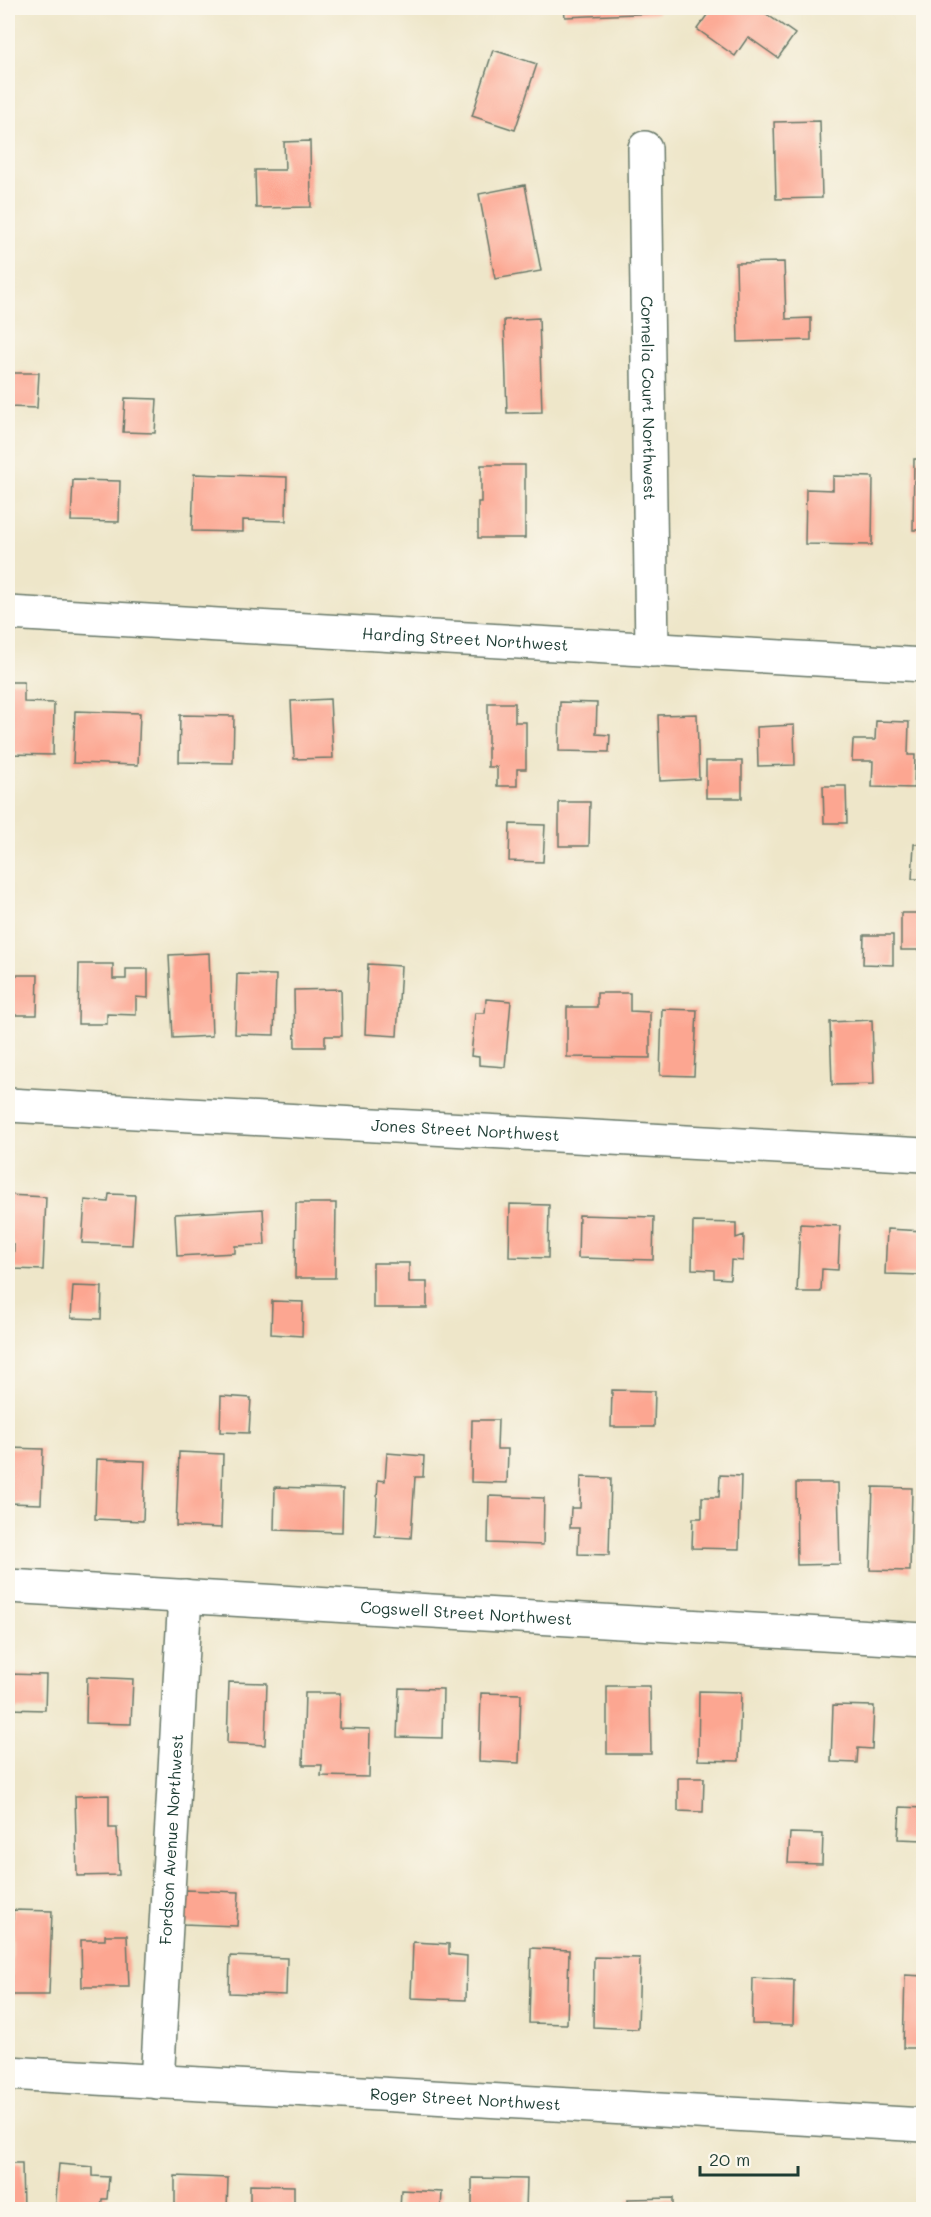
<svg xmlns="http://www.w3.org/2000/svg" width="931" height="2217" viewBox="0 0 931 2217" font-family="Mali,sans-serif">
<rect width="100%" height="100%" fill="#fbf7ec"/>
<filter id="ink" filterUnits="userSpaceOnUse"><feTurbulence type="fractalNoise" baseFrequency=".0167" numOctaves="2"/><feDisplacementMap in="SourceGraphic" scale="12" xChannelSelector="R" yChannelSelector="G"/><feConvolveMatrix kernelMatrix="1 2 1 2 8 2 1 2 1" color-interpolation-filters="sRGB"/></filter>
<filter id="wash" filterUnits="userSpaceOnUse"><feTurbulence type="fractalNoise" baseFrequency=".008" numOctaves="4" result="noise"/><feDisplacementMap in="SourceGraphic" scale="24" xChannelSelector="R" yChannelSelector="G"/><feGaussianBlur stdDeviation="1.35" result="paint"/><feColorMatrix in="noise" values="0 0 0 0 0 0 0 0 0 0 0 0 0 0 0 0 0 1.4 0 .05"/><feComposite in="paint" operator="in"/></filter>
<g filter="url(#wash)">
<rect width="100%" height="100%" fill="#eee6c9"/>
<g id="blocks">
<path fill="#fca691" d="M564,8h93l1,5 -93,4z
M712,8h57l-4,5 30,21 -17,24 -30,-21 -13,19 -38,-27z
M493,50l44,14 -22,66 -43,-14z
M820,121l2,77 -46,1 -2,-77z
M310,141l1,66 -55,1 -1,-38h30l-1,-28z
M525,185l16,86 -46,8 -16,-85z
M784,262l2,57 25,-1v22l-73,2 -2,-79z
M539,318l3,94 -35,1 -3,-93z
M8,373h31l-2,35 -29,-1z
M125,398l32,1 -2,34 -32,-1z
M914,459h10v71h-11z
M481,465h44v73h-47v-36h3z
M194,474l93,3 -1,44 -43,-1v12l-51,-1z
M833,476l40,1 -1,68 -67,-1 1,-55 27,1z
M73,480l47,1 -1,41 -48,-1z
M8,682h16v20l30,1 -1,52 -45,-1z
M330,699l3,59 -39,1 -3,-58z
M560,702l37,1 -1,31 14,1 -1,17 -50,-1z
M488,703h27v19h11v47h-9v17h-20v-19h-9z
M75,711l65,2 -2,52 -65,-2z
M697,714l2,65 -39,2 -2,-66z
M180,715l54,1 -1,47 -54,-1z
M876,721l33,1 -1,33h7l-1,33 -42,-1 1,-26h-21l1,-21h22z
M794,725l1,40 -37,1 -1,-39z
M706,761h36v37h-36z
M823,786h23l1,37h-23z
M559,802h31l-1,44h-30z
M510,824l35,1 -2,37 -34,-1z
M914,844h10v35h-12z
M901,913h23v37h-23z
M864,935h29v30l-30,-1z
M209,953l3,83 -39,2 -4,-83z
M79,964h34v15h13v-10h22v29l-12,-1v18l-29,-1v10h-29z
M368,964l33,2 -4,70 -32,-2z
M237,974l39,1 -2,60 -39,-1z
M8,975h30l-1,40h-29z
M341,989l1,47h-17v11h-30l-1,-57z
M597,993h33v18l20,1v46l-83,-1v-50h30z
M486,999l25,2 -6,66 -26,-2v-8l-8,-1 4,-43h10z
M662,1009l35,1 -3,66 -34,-1z
M872,1020l2,64 -42,1 -2,-63z
M109,1194l26,1 -3,50 -50,-2 3,-43 23,2z
M8,1195l38,2 -3,73 -30,-1 1,-25 -6,-1z
M296,1203h40l-1,75h-40z
M510,1204l39,1 -1,53 -39,-1z
M263,1209l2,36 -30,1v7l-58,3 -2,-42z
M579,1215l75,2 -1,43 -75,-2z
M693,1222l43,1v15l8,-3 -1,26 -12,-1 -1,19 -16,-1v-8l-22,-1z
M800,1224l40,2 -2,44 -16,-1 -1,23h-24z
M887,1229l37,2v44l-39,-1z
M373,1263h36v19h18v26h-54z
M73,1286l29,1 -1,32 -30,-1z
M272,1301l31,1 -1,34 -31,-2z
M612,1390l43,1 -1,36h-43z
M221,1396l30,2 -2,35 -29,-1z
M472,1420h26l-1,29h11l-1,34 -36,-1z
M8,1448l35,1 -2,55 -33,-1z
M179,1452l44,2 -2,74 -45,-2z
M387,1453l37,3 -1,21h-8l-4,61 -36,-2 3,-56 7,1z
M97,1459l48,2 -2,60 -48,-2z
M720,1475l21,1 -2,73 -47,-1 1,-30h9v-21h17z
M581,1477l30,1 -2,77 -31,-1 1,-26h-9l1,-20h9z
M796,1483h42l2,81 -43,1z
M275,1487l68,2 -1,43 -68,-2z
M873,1487l39,1 -2,83 -40,-1z
M489,1496l55,2 -1,47 -55,-2z
M8,1674l38,1 -1,35 -37,-1z
M87,1677l46,2 -2,45 -45,-1z
M229,1682l38,1 -2,62 -38,-2z
M607,1686h43l1,68h-44z
M399,1688l44,1 -1,49 -45,-1z
M699,1691l42,1 -2,69 -41,-1z
M305,1693h35l-1,35 31,1 -1,48 -48,-1 1,-11h-19z
M481,1693l40,1 -2,69 -40,-2z
M833,1705l41,1 -2,43 -14,-1 -1,15 -26,-1z
M678,1778h26l-1,34 -25,-1z
M109,1795v33h8l2,47 -42,1 -2,-80z
M900,1807l24,1v32l-26,-1z
M790,1833l33,1 -1,30 -34,-1z
M184,1890l55,2 -2,34 -54,-2z
M13,1910l39,1 -3,84h-38z
M105,1935h22l2,52h-47l-1,-47h24z
M413,1942l36,2v10l18,2 -1,44 -55,-2z
M531,1948l38,2 -2,74 -38,-1z
M230,1956l57,2 -1,37 -57,-2z
M594,1957l46,1 -2,71 -45,-2z
M905,1975l19,1v72h-21z
M753,1978l41,2 -1,45 -41,-1z
M8,2163h14l1,47h-15z
M59,2164l34,3v9l16,1 -2,22h-5l-1,11h-46z
M175,2176l53,2 -1,32h-52z
M472,2178l55,1 -1,31h-54z
M250,2185l44,1v24h-44z
M401,2190l41,2 -1,18h-41z
M673,2198v12h-45v-11z"/>
</g>
</g>
<g filter="url(#ink)">
<use href="#blocks" fill-opacity="0" stroke="#677868" stroke-width="1.5"/>
<g fill="none" stroke-linecap="round" stroke-linejoin="round">
<defs>
<g id="minor">
<path id="s1" d="M645,148l7,502"/>
<path id="s2" d="M8,613l916,52"/>
<path id="s3" d="M8,1105l916,50"/>
<path id="s4" d="M8,1586l916,54"/>
<path id="s5" d="M8,2073l916,52"/>
<path id="s6" d="M157,2082l28,-486"/>
</g>
</defs>
<use href="#minor" stroke="#677868" stroke-width="36"/>
<use href="#minor" stroke="#fff" stroke-width="33"/>
</g>
</g>
<g text-anchor="middle" stroke-width="5" stroke-linejoin="round" paint-order="stroke">
<g font-size="16" fill="#1f3d34" stroke="#fbf7ec">
<text dy="6" stroke="none"><textPath href="#s1" startOffset="250">Cornelia Court Northwest</textPath></text>
<text dy="6" stroke="none"><textPath href="#s2" startOffset="458">Harding Street Northwest</textPath></text>
<text dy="6" stroke="none"><textPath href="#s3" startOffset="458">Jones Street Northwest</textPath></text>
<text dy="6" stroke="none"><textPath href="#s4" startOffset="459">Cogswell Street Northwest</textPath></text>
<text dy="6" stroke="none"><textPath href="#s6" startOffset="243">Fordson Avenue Northwest</textPath></text>
<text dy="6" stroke="none"><textPath href="#s5" startOffset="458">Roger Street Northwest</textPath></text>
</g>
</g>
<rect width="931" height="2217" fill="none" stroke="#fbf7ec" stroke-width="30"/>
<path d="M700 2166v9h98v-9" fill="none" stroke="#1f3d34" stroke-width="3"/>
<text x="709" y="2166" font-size="18" fill="#1f3d34" stroke="#fbf7ec" stroke-width="4.5" paint-order="stroke">20 m</text>
</svg>
